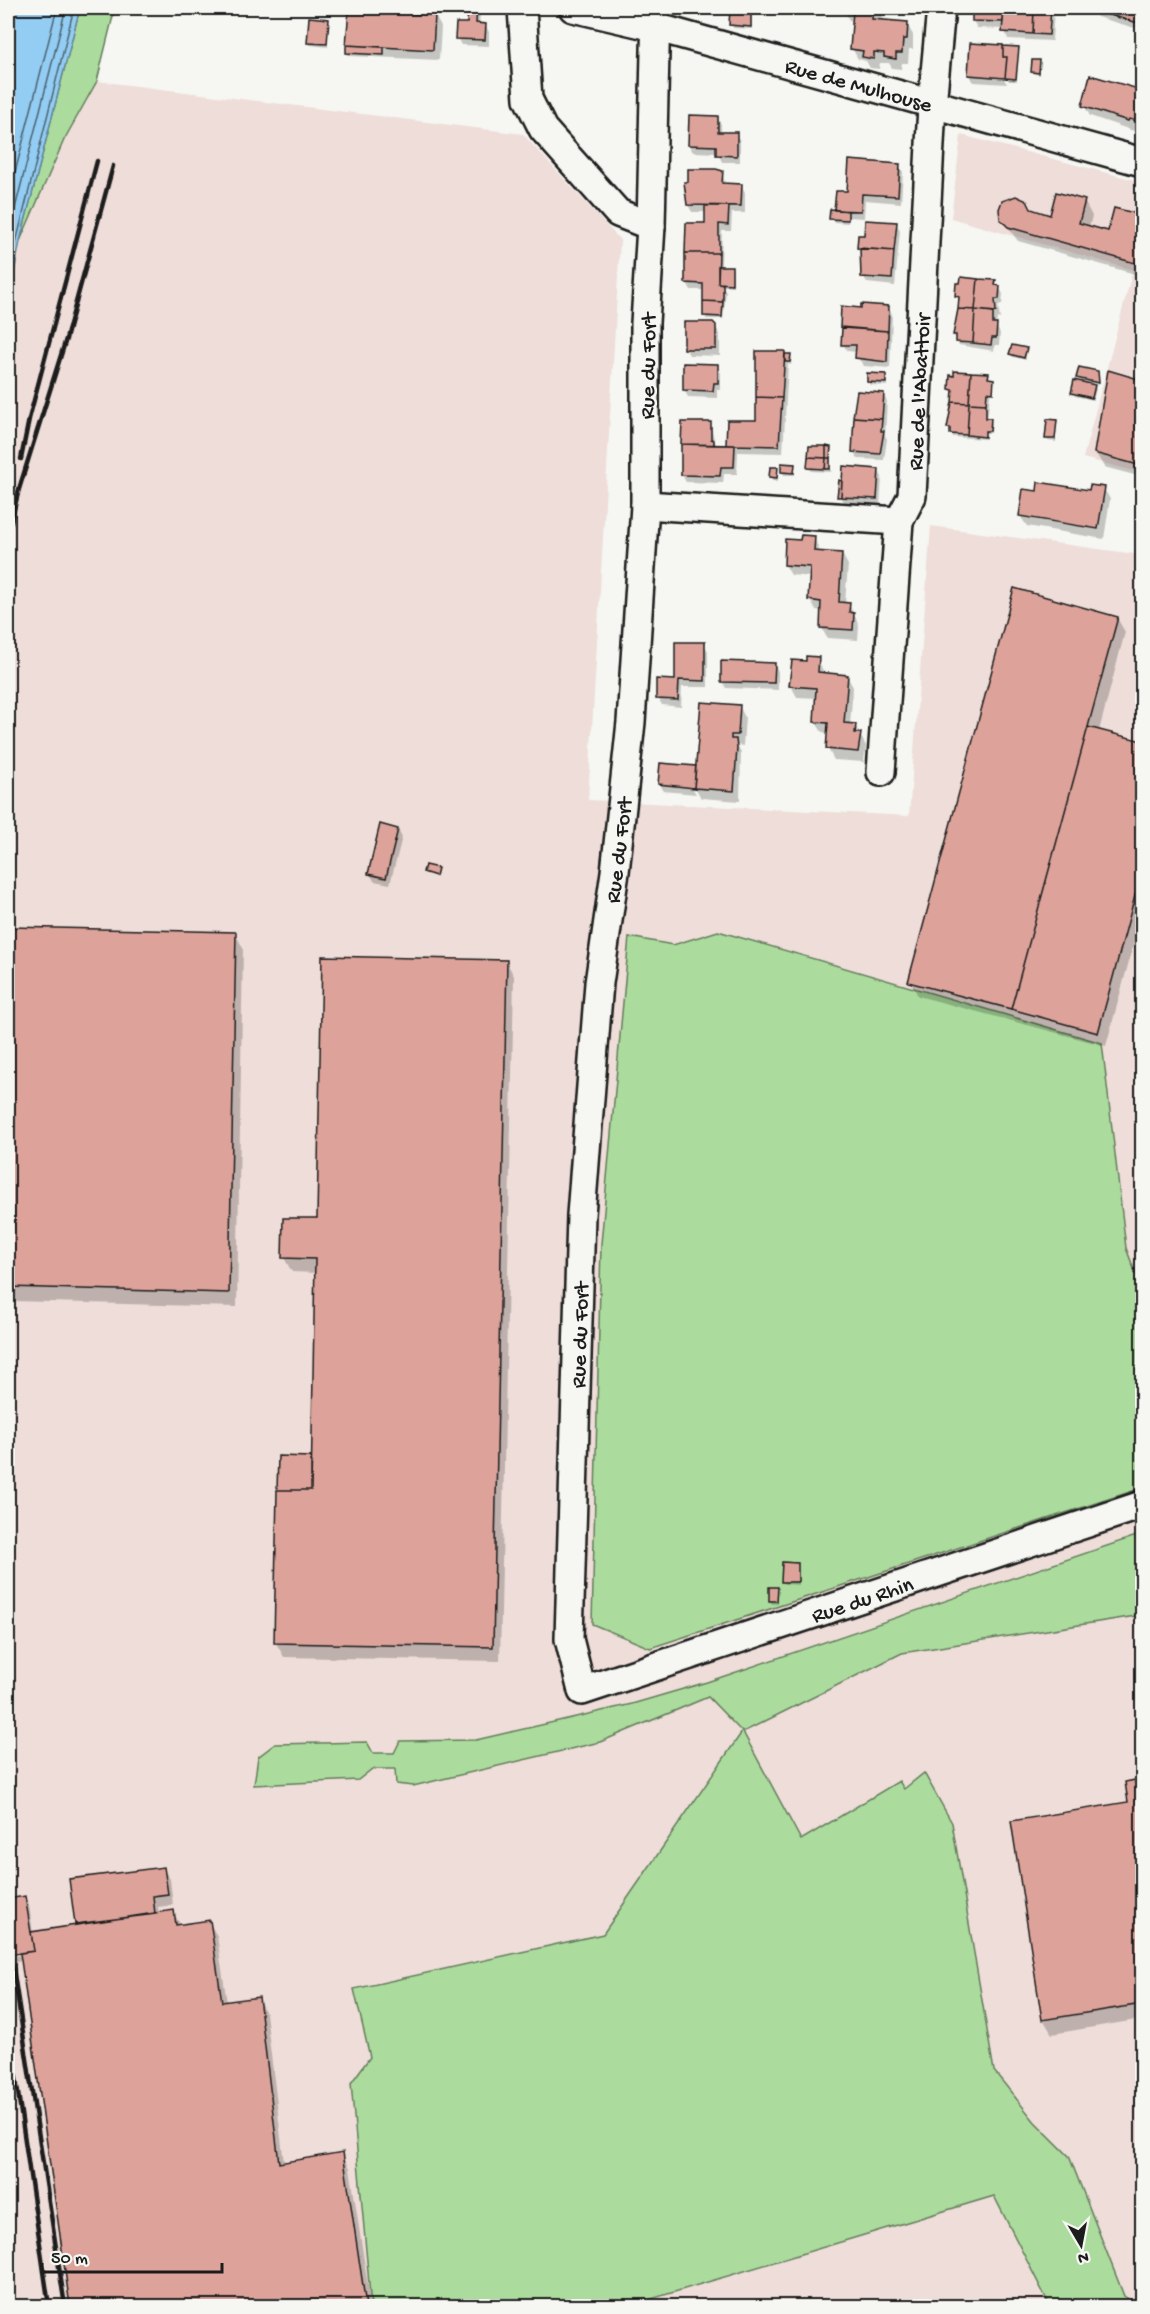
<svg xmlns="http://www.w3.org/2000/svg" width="1150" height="2314" viewBox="0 0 1150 2314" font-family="'Gochi Hand',sans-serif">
<rect width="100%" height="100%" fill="#f6f6f2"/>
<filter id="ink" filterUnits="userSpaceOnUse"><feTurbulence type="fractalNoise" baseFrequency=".0167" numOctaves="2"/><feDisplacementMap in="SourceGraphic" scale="12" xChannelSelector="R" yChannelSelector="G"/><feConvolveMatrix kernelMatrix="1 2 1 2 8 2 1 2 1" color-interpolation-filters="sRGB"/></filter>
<g filter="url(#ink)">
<path fill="#eeddd8" d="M97,81l426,53 97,106 -32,560 321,16 22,-290 211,29v1751h-1134v-2000l12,-65 44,-101z
M961,135l181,47v291l-59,-15 50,-188 -182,-52z"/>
<path fill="#abdc9d" stroke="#647c5c" stroke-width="1.5" d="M80,8h35l-18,73 -33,59 -44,101z
M718,931l384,112 24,205 16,42v198l-492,160 -58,-24 9,-380 28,-307 44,8z
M1142,1534v81l-240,38 -159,79 58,108 98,-59 5,8 20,-16 28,50 42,248 41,51 34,34 55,140 15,10h-89l-56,-110 -343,103 1,7h-281l-20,-223 19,-26 -16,-68 249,-55 139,-202 -34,-35 -108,45 -187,44 -17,-2 -1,-15h-23l-14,11 -104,5 4,-28 17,-13 92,-2 6,11h21l6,-12 76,-1 156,-36 75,-22z"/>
<path fill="#93cdf3" stroke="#63869d" stroke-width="1.5" d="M8,8h72l-60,233 -12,65z"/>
<path fill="#0003" d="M469,8h7l4,6 -1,11h6l4,7v14l-28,-1 -4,-7 11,-14z
M693,8h34l-1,4h-31z
M732,8h20v21l-19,-1z
M843,8h40v11l-5,-1v3l29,3 6,11v14h-4l-1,14h-6l-1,6 -9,-1 -3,-5h-9l-1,6 -9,-1 -4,-7 -8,-2 -6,-11 2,-27 -5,-1z
M974,8h80l-2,33 -44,-2 -4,-10 -27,-1 -4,-7z
M1093,8h49v22l-45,-13z
M435,16l6,11 -2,33 -90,-4 -2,-3z
M328,20v27l-18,-2 -2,-3z
M1018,49l-1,32h-8l-6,-10 -3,1 7,12 -34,-2 -4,-7z
M1039,62l1,13 -5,-1 -2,-3z
M1091,77l51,15v39l-7,-2 -1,2 -44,-15 -6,-11z
M717,117l4,7v9l15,1 4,7v21h-18l-4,-9 -25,-1 -4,-7z
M899,165l4,7 -2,31 -36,-3 -1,18 -15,-1 -1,6 -15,-1 -2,-3 5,-8z
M722,173l4,12h15l4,7v21h-13l-1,18h-9l-1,36 11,1 1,3v15h-10l3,6 -3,27h-17l-1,-29h-14l-4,-7 19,-58v-13h-14l-4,-7z
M1084,201l8,15 -3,11 20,6 6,-23 27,7v59l-124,-35 -14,-19 27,-11 20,5z
M896,223l4,7 -5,56 -28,-3 -4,-7 -4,-28 6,-11z
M995,281l8,13 -1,11h-4l2,14 -3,-1 -1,8 4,7 -1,12h-4l-1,6 -35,-6 -5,-10 6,-26 -2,-25z
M842,307h46l4,7 -2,54 -26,-2 -7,-9v-5l-10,-1 -4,-7z
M715,326l5,8v22l-31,-1 -4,-7z
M1026,349v11l-13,-3 -2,-3z
M784,353l8,5 -1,7 -3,-1 -5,89 -45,-1 -1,22h-13l-1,9 -37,-1 -4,-7 28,-52 6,23 12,1 29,-25z
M717,366l4,7v17h-4v8l-29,-1 -4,-7z
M1097,372l2,13 -7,-2 4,6 -3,11 -18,-4 -2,-3 9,-10 -4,-6z
M1109,372l33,9v96l-38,-10 -9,-15z
M988,374l4,7 -5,38 5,4 -1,10h-6l1,6 -33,-2 -5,-10 1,-11 4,1 1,-25 -3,-3z
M885,376l2,10 -17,-1 -2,-3z
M856,394h27l4,7 -2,34 2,4 -3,21 -26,-1 -4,-7z
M1056,421v21l-8,-1 -1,-3z
M831,448v24l-20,-1 -2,-3z
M794,465l1,10h-11l-2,-3z
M777,468l1,13 -6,-1 -2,-3z
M878,470l4,7 -2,28 -33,-2 -6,-4 -1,-17z
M1104,489l6,10 -6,40 -77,-13 -7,-10 18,-23 52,-1z
M814,537l6,16 22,1 6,11 -3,39h4l10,21 -1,15 -31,-2 -6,-11 1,-16 -6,-1 -7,-11 2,-22 -20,-2 -6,-10 17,-24z
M1117,618l8,14 -26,99 43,12v170l-36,133 -188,-50 -8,-15z
M704,644l4,7v36h-26l-1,20 -19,-2 -4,-7 18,-17z
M818,659l6,15 23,2 6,11 -3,38h5l11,21 -2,16 -30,-2 -6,-11 1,-16 -7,-1 -7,-11 2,-23 -20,-1 -6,-11 16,-24z
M774,664l4,7v19l-52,-2 -4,-7z
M739,706l6,11 -2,29 -6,-1 4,7 -1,49 -39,-3 -10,-18 -2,2 7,12 -33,-3 -4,-7 38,-16z
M398,830l4,7 -12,47 -16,-3 -4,-7z
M437,869v9l-12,-6z
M11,928l224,5 8,15 -6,359 -225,-6 -4,-8z
M506,961l8,15 -14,685 -216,-4 -8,-14 3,-185h34l4,-185 -25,-1 -8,-14 34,-38z
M797,1565l2,20 -15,-1 -2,-3z
M777,1589l1,15h-6l-2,-3z
M1134,1782l8,15v222l-90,15 -9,-15 87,-215z
M163,1869l7,10 3,26 -15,2 1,7 14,-2 8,14 28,-4 8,14 10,67 31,-4 8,14 18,150 58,-9 8,14 21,138h-299l-50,-346 -14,3v-6l13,-2v-3l-13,2v-53l17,-3 4,7 4,28 45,-8 -2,-2z"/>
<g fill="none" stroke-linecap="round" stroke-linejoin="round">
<path stroke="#4c6372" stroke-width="1.5" d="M8,200l49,-192
M8,236l58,-228
M8,275l66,-267"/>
</g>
<path fill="#dda39a" stroke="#1c1c1c" stroke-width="1.5" d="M468,8h9l-1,15 10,1 -1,16 -30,-1 1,-16h11z
M730,8h21v19l-22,-2z
M841,8h36h-4l-1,11 36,3 -1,17h-4l-1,14h-6v6l-12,-2v-4l-10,-1v7l-12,-2 1,-6 -13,-2 3,-38 -12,-1z
M972,8h32l-1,14 -31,-1z
M1004,8h30l-1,26 -31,-2z
M1034,8h17l-2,27 -16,-1z
M1092,8h50v16l-51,-14z
M349,9l86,6 -2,35 -87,-5z
M309,17l20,2 -2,25 -20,-1z
M970,43l33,2v12h4l-2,21 -37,-3z
M346,45l38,2v8l-38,-2z
M1003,46l16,1 -3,32 -11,-1 2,-21h-4z
M1032,60h8l-1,13 -8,-1z
M1090,75l52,15v32l-13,-3 -1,2 -46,-15z
M689,115l29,1v16h19v24l-21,-1v-9l-28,-1z
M849,160l51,4 -2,32 -36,-2 -1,17 -27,-1 2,-19h11z
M688,169h28l7,2 -1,12 20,1 -1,22 -54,-1 -3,-23h4z
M1056,192l29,8 -6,23 29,8 6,-23 28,7 -5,24 5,1v25l-134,-38 -8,-8 -1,-10 3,-8 14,-5 11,5 4,8 19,6z
M705,206h24l-1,19 -9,-1v29h-34l1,-30h19z
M830,209l18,2v9l-19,-1z
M865,220l32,2 -3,29 -37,-3 1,-13h6z
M860,248l34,3 -2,28 -31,-2z
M685,253h34l-1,30 5,1v18l-20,-1v-17l-18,-1z
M718,266h14v18l-14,-1z
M961,277l17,2 -3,31 -17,-1 1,-12 -4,-1 1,-13h4z
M978,279l18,1 -1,5 5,1 -1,13h-4l1,13 -21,-2z
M703,301l20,1 -1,15 -19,-1z
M861,304l28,2 -1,25 -48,-4 1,-21 20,2z
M958,309l17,1 -2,33 -17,-1v-7h-3z
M975,310l18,2v12h4l-1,14h-4l-1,7 -18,-2z
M684,322h29l3,3v24h-32z
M842,328l46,3 -1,31 -32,-4 1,-13h-15z
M1012,345l15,3 -3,10 -15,-4z
M756,351h29l-3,47 -26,-1z
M785,354h6l-1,8h-5z
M683,363l35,1v19h-4l-1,8 -30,-1z
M1079,367l19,4 1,12 -23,-5z
M1108,370l34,10v86l-48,-13z
M954,371l17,1 -2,31 -17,-1 1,-12 -4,-1 1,-14 4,1z
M971,372l18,1 -1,5 6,1 -1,14 -6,-1 -1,12 -17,-1z
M867,373l19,1v9l-19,-1z
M1074,380l21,5 -3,13 -21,-5z
M857,391l27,2 -2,26 -29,-2z
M756,397l26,1 -3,48 -53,-1 1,-25h29z
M952,402l17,1 -2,32 -17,-1v-6h-3z
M969,403l17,1v14h5l-1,13h-5v6l-18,-2z
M854,417l28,2 -1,12h3l-4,23 -28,-2z
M1047,419l10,1 -2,19h-10z
M682,422h29v17l3,1v5l-33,-1z
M681,444l54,1 -1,22h-13l-1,9 -39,-1z
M809,446h17v12l-18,-1z
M826,446l5,1 -1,11h-4z
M808,457l18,1 -1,11 -18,-1z
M826,458h4v11h-5z
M781,463l14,1 -1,9 -13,-1z
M843,466l36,3 -2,30 -36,-2z
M770,467h8l-1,11 -8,-1z
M839,480l3,1 -1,16h-4z
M1038,482l51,8 1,-5 15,2 -7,42 -79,-13 4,-27 14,2z
M801,535l14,1 -1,15 28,2 -3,49 11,1 -1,9 5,1 -1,17 -33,-2 1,-26 -13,-2 2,-33 -26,-2 1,-26 15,1z
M1014,588l104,29 -107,392 -103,-27z
M675,642h30v39l-26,-1 -1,20 -22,-1v-20l19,1z
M806,656l13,1 -1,15 30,3 -4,48 12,1 -1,9h6l-3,19 -32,-3 2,-26 -14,-1 2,-34 -27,-2 3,-26 14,1z
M721,661l54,2 -1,20 -53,-1z
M701,702l39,3 -2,30h-7v4h5l1,9 -3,43 -40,-3z
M1088,727l54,14v129l-44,163 -87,-24z
M660,763l36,3 -2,22 -36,-4z
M380,824l18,5 -12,49 -18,-4z
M425,865l13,3 -2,8 -13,-4z
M10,927l226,5 -7,361 -221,-6z
M322,956l185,4 -14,687 -219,-4 3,-153h34l4,-231 -33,-1 1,-40h34z
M278,1456l33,1v33h-34z
M782,1562l16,1v19h-17z
M769,1587h9l-1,14h-8z
M1135,1780l3,21 4,-1v204l-100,16 -31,-199 117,-19 -3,-20z
M164,1867l4,27 -15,2 2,18 -80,10 -6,-45z
M25,1896l9,55 -26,4v-56z
M174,1910l2,15 34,-5 12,82 37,-5 20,166 64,-11 23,154h-296l-50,-353 14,-2 -3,-19z"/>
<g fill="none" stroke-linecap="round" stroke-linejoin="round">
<defs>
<g id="minor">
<path d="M522,8l6,91 15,30 75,84 33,13"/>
<path id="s1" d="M573,8l82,19 487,135"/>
<path id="s2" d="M656,8l-5,218 -6,97v182l-14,217 -16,150 -16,111 -18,232 -12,424 13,52 560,-186"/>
<path d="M645,505l254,16"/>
<path id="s3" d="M881,772l18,-251 13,-25 20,-391 9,-97"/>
</g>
</defs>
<use href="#minor" stroke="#1c1c1c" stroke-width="32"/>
<use href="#minor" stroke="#f6f6f2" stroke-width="27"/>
<path stroke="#1c1c1c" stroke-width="4.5" d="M21,459l8,-40 68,-258
M8,535l11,-46 47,-150 47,-173
M11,1955l54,351
M8,2024l41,282"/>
</g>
</g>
<g text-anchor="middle" stroke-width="5" stroke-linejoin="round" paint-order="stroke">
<g font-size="22" fill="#1c1c1c" stroke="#f6f6f2">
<text dy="8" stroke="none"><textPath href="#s1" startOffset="296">Rue de Mulhouse</textPath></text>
<text transform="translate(646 366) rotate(-89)" y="8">Rue du Fort</text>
<text dy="8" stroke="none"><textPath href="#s3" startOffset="384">Rue de l'Abattoir</textPath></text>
<text transform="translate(617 850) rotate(-83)" y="8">Rue du Fort</text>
<text transform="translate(578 1335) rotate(-88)" y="8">Rue du Fort</text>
<text dy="8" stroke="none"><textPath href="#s2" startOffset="1983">Rue du Rhin</textPath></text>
</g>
</g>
<rect width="1150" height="2314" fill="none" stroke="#f6f6f2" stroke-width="30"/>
<rect x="15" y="15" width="1120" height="2284" fill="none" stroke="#1c1c1c" stroke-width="2" filter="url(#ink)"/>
<g transform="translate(1081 2245) rotate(170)" stroke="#f6f6f2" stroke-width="4.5" paint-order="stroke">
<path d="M0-4.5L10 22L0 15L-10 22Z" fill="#1c1c1c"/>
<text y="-9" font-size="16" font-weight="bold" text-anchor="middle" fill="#1c1c1c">N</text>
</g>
<path d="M42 2263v9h180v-9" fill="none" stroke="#1c1c1c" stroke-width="3"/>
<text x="51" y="2263" font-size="18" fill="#1c1c1c" stroke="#f6f6f2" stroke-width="4.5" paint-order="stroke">50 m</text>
</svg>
